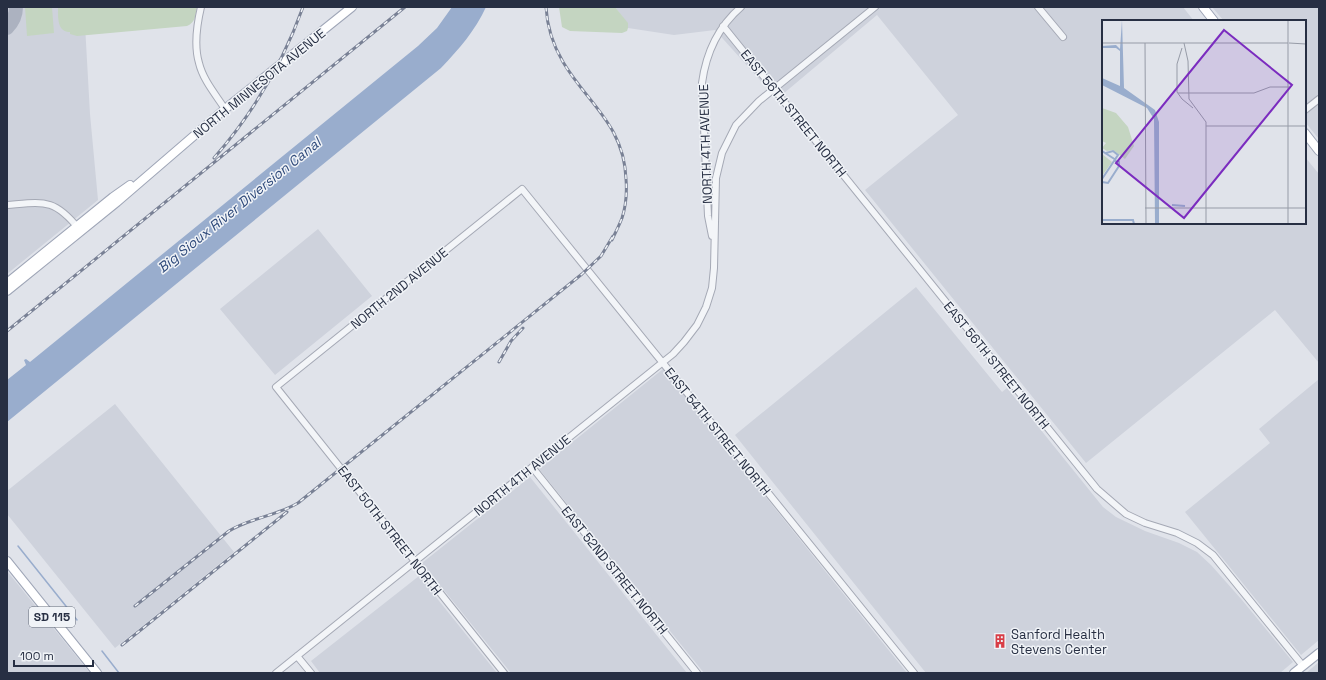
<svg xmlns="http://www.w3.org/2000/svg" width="1326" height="680" viewBox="0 0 1326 680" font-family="'Space Grotesk',sans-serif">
<rect width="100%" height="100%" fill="#e0e3ea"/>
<path fill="#ced2dc" d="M7,7h77l6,107 8,86 -91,74z
M615,7h568l11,14h-91v202h202v-66l14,17v189l-44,-53 -189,153 -221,-273 93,-75 -81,-100 -100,84 -62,-69 -41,5 -46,-7 -1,-5z
M1212,7h107v132l-14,-17v-101h-81z
M318,229l54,67 -97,79 -55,-66z
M916,287l86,105 5,-4 96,119 13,10 29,14 34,12 18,9 14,13 31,35 51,62 -13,11h-354l-191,-238z
M663,369l244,304h-203l-165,-204z
M1319,379v261l-18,15 -116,-143 85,-69 -11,-14z
M115,404l119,148 -119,96 -108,-134v-23z
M530,477l157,196h-176l-89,-110z
M7,571l83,102h-83z
M419,576l78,97h-177l-9,-12z
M1319,662v11h-13z"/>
<path fill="#c4d5c1" d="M25,7h27l2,26 -27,3z
M58,7h139c-2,9 -1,15 -10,19l-110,10 -7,-2v-2c-13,0 -12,-15 -12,-25z
M559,7h56l13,16v5l-1,3 -5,2 -52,-2 -8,-4z"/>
<path fill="#99adcd" d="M452,7h34c-11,24 -27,42 -45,61l-434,354v-42l19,-15 -2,-5 2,-1 4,3 388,-316 19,-18z"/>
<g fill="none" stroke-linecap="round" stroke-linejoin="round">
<path stroke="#99adcd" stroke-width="1.5" d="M18,546l59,74
M102,651l17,22"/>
<path stroke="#acb2c0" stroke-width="14" d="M7,28c6,-6 9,-12 9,-21"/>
<defs>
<path id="minor" d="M201,7c-4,17 -7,39 -2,56 4,17 17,32 26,46
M1038,7l25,30
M723,26l374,463 29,25 19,9 32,10 20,10 16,12 90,111
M1305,110l14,-11
M7,205c37,-3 47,-7 72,24
M712,236l-4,-20 -6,-133c4,-30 16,-56 39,-76
M532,467l165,206
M297,656l14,17
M276,673l397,-319 11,-12 13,-17 9,-18 6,-19 2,-20 2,-90 6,-25 14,-28 23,-24 116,-94
M504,673l-228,-286 246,-198 392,484"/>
<path id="major" d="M1203,7l11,14
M1305,133l14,18
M7,283l106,-86 17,-12
M7,291l110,-89 108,-93 127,-102
M7,561l90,112
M1294,673l25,-20"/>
</defs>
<use href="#minor" stroke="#a5a9b5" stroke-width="8"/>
<use href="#major" stroke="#9fa6b7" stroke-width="10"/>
<use href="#minor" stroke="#f3f5f8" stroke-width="6"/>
<use href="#major" stroke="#fff" stroke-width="8"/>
<defs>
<path id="rail" d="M546,7c1,19 7,38 17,55 25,42 61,63 63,117 1,13 0,27 -4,39 -3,8 -7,15 -10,22
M214,158c39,-45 69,-95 89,-151
M7,331l398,-324
M499,362l12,-21 12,-13
M135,606l94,-75c21,-13 47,-15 69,-28l284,-229 19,-18 12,-20
M122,645l165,-133"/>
</defs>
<use href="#rail" stroke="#798195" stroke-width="3"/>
<use href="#rail" stroke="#f0f3f7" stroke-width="1.5" stroke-dasharray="4.5" stroke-linecap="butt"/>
</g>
<defs>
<symbol id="building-bare" viewBox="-9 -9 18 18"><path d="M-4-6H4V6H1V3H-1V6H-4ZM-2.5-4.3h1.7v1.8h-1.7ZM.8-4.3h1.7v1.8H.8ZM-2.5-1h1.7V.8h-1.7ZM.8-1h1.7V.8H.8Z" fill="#d83d46" stroke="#f0f3f7" stroke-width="2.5" paint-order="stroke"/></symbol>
</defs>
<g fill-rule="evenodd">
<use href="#building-bare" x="990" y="631" width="20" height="20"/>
</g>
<g text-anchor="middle" stroke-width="3" stroke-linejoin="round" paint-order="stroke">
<rect fill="#f0f3f7" stroke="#636a79" stroke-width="1" x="29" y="607" width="46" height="20" rx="3"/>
<g font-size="12" font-weight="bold" fill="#272f43">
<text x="52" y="621">SD 115</text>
</g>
<g font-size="13" fill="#272f43" stroke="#f0f3f7">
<text transform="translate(259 83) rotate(-39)" y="5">NORTH MINNESOTA AVENUE</text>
<text transform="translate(794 113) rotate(51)" y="5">EAST 56TH STREET NORTH</text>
<text transform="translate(705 144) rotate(-92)" y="5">NORTH 4TH AVENUE</text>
<text transform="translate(399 288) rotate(-39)" y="5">NORTH 2ND AVENUE</text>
<text transform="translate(997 365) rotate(51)" y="5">EAST 56TH STREET NORTH</text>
<text transform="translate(718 431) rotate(51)" y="5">EAST 54TH STREET NORTH</text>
<text transform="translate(522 475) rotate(-39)" y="5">NORTH 4TH AVENUE</text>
<text transform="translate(390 530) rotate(52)" y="5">EAST 50TH STREET NORTH</text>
<text transform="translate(615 570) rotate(51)" y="5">EAST 52ND STREET NORTH</text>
</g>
<g font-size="13" fill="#272f43" stroke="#f0f3f7" text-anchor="start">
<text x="1011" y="639">Sanford Health<tspan x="1011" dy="15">Stevens Center</tspan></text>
</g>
<g font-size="14" font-style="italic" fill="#2e497a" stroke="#f0f3f7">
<text transform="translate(239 205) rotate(-39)" y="5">Big Sioux River Diversion Canal</text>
</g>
</g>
<g transform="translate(1102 20)">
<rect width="204" height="204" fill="#e0e3ea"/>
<path d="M0,88l14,5 12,14 6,19 -9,13 -12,-9 -6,1 -5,-3 4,-5 -4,-2zM0,134l10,8 -10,14z" fill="#c4d5c1"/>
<path d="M20,0l2,68 31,22 4,12v102h-4l-1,-105 -7,-11 -45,-23v-7l18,8v-35l-4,-3h-14v-2l14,-1 4,4z" fill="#99adcd"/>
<path fill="none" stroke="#99adcd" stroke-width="2" d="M0,131l14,9M0,159l16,-24 -5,-4 -7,2M0,162l6,1 11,-17v-4l-4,-1M70,185l13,1M0,200h31l1,4"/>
<path fill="none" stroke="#969ba7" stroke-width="1" d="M186,0v204M0,23h186M43,23l1,181M82,23l4,18 1,38 17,23v86M187,23l17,1M80,28l-5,16v28l5,7 11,9M76,73h76l16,-6h19M104,106h100M43,188h161M104,204v-16"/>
<path fill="#7b2cbf" fill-opacity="0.15" stroke="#7b2cbf" stroke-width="2" d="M122,10l68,55 -108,133 -68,-55z"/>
<rect width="204" height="204" fill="none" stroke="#272f43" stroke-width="2"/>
</g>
<rect width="1326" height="680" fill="none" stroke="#272f43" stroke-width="16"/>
<path d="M14 660v6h79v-6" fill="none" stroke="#272f43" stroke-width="2"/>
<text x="20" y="660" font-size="12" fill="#272f43" stroke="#f0f3f7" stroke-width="3" paint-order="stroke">100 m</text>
</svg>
